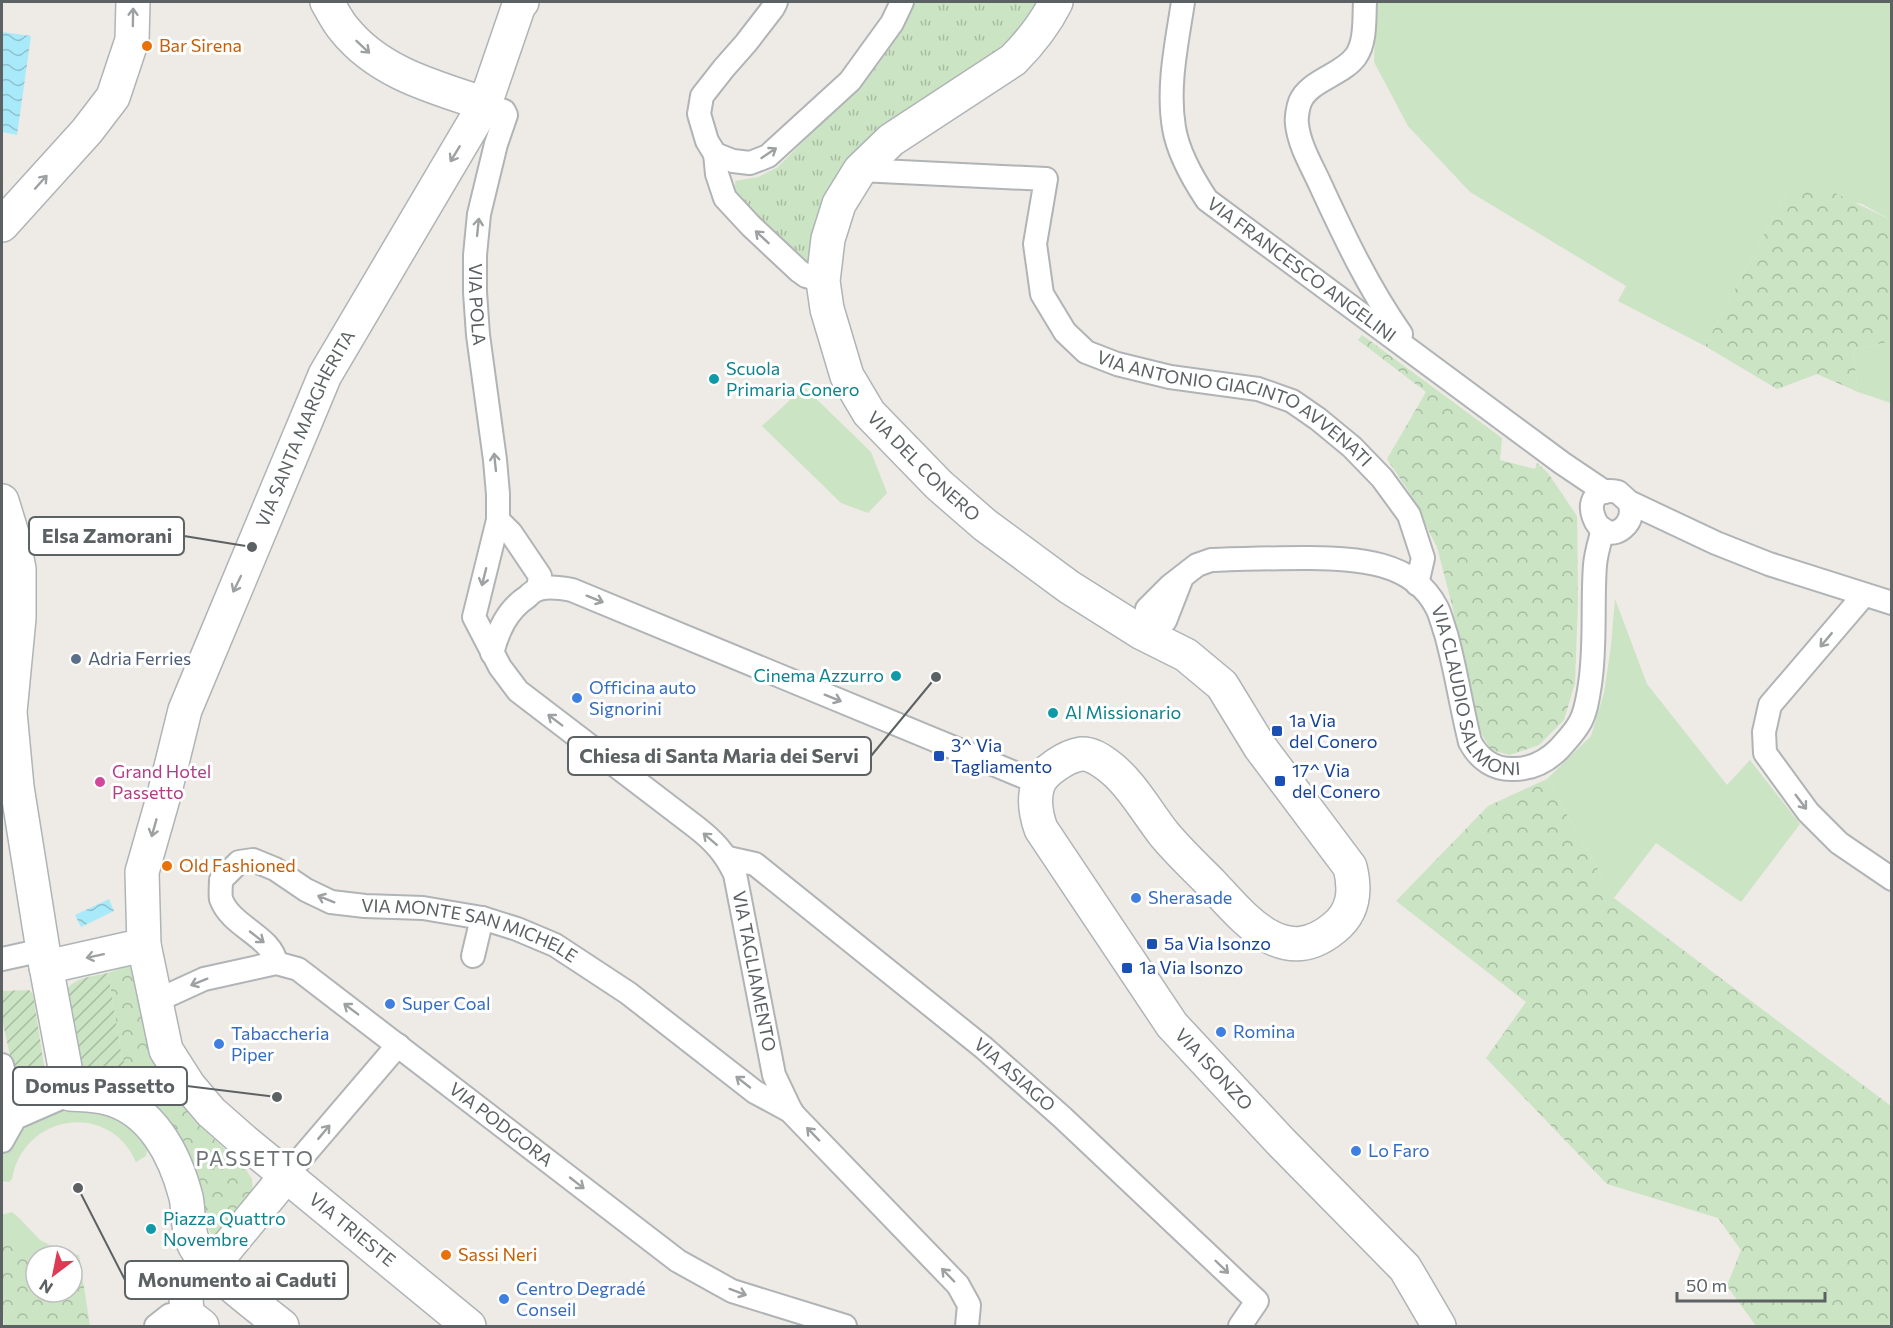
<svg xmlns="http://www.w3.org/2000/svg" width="1893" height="1328" viewBox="0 0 1893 1328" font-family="Commissioner,sans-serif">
<defs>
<pattern id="forest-crowns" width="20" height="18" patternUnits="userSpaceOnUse" patternTransform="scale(1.5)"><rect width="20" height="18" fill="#cbe4c3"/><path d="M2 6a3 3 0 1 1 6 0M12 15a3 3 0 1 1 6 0" fill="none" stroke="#a8bca2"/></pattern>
<pattern id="park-tufts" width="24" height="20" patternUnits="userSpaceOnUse" patternTransform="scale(1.5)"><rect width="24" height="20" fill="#cbe4c3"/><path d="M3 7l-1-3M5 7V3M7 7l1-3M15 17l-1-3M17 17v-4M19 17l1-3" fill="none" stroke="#a8bca2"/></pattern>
<pattern id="garden-furrows" width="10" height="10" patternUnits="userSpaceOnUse" patternTransform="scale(1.5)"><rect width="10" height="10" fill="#cbe4c3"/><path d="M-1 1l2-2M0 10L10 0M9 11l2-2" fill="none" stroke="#a8bca2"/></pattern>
<pattern id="water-waves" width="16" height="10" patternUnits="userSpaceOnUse" patternTransform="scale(1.5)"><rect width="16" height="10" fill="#a9eafa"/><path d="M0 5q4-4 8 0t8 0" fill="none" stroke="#8dc1ce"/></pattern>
</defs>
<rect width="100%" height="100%" fill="#eeeae5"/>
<path fill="#cbe4c3" d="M1376,2h515v218l-29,-16 -74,-15 -83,157 -87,-45 8,-15 -156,-94 -62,-66 -34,-64z
M1891,341v62l-33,-11 -5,-42z
M804,387l67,65 16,41 -19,20 -27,-10 -79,-77z
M1615,599l32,85 80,101 23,-25 50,64 -59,78 -85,-59 -42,55 -67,-119 44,-43 13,-43 7,-47z
M79,1105l43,13 26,28 -2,10 -10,6c-27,-62 -113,-48 -124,17l-3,3 -7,-1v-32l5,-8 28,-26z
M12,1212l8,7 20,21 23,12 -3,4h-24v8l-17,-12 -11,-14 -6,-10v-13z"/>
<path fill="url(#forest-crowns)" d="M1810,181l81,39v121l-38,9 5,42 -41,-18 -40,15 -72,-43 83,-157z
M1362,335l140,103 -2,22 35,9 2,-6 11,10 29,43 1,85 -3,82 -11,37 -25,25 -29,10 -19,-5 -18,-31 -20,-110 -16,-62 -28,-55 -22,-33 39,-67 -68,-52z
M1547,779l67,119 277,208v220h-135l-29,-40 14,-36 -23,-32 -111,-34 -121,-126 40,-56 -130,-101 92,-95z
M127,966l5,1 50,135 12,18 51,48 7,11 1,12 -35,46 -6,-2 -5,-8 -45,-113 -18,-21 -22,-35 -14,-85z
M2,1228l17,24 17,12v28h36v-36h-12l3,-4 16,3 11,71h-86l-2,-22z"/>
<path fill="url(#park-tufts)" d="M915,2h123l-7,14 -34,34 -114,78 -35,31 -25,41 -11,65 -8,-1 -68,-59 -1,-24 23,-4 20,-10 98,-99 24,-37z"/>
<path fill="url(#garden-furrows)" d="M108,973l14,85 27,41 -32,-18 -25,-7 -11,-8 -3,-7 -10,-71c9,-11 27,-12 40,-15z
M29,990l4,4 14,91 -4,4 -20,8 -4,-1 -17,-77v-28z"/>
<path fill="url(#water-waves)" d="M2,32l29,4 -14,99 -15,-3z
M109,899l5,12 -33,16 -6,-12z"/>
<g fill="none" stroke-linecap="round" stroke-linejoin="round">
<defs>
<g id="street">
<path d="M776,2l-3,6 -27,35 -22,25 -22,28 -3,18 8,27 8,13 2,20 8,24 26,28 48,45 7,5 17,5"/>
<path id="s1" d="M1183,2c-6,40 -16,84 -9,126 4,24 19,51 33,72l355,263 43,29"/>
<path d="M1365,2c-1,16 1,40 -9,54 -13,19 -47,24 -56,46 -2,5 -4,17 -3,22 2,21 15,42 23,60 24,52 48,103 81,150"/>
<path id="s2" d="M485,104l19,7 2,4 -10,29 -17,70 -4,41v37l3,43 17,125 3,34v26l-24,97 26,50 18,24 178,136c18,14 29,26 39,47l39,201 18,38 166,172 11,20 -2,21"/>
<path d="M715,154l18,7 17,2 18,-7 82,-75 42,-58 10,-21"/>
<path id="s3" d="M860,170l186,9 -11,65 7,50 23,38 21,20 31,12 53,13 88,12 34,12 26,18 34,28 30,31 27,37 14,43 -6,26"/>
<path d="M1629,502c3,8 3,16 -3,23 -28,31 -56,-43 -8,-33l11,10 87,41 53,21 123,39"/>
<path d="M498,520l13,13 29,43 -2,13"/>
<path d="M1864,595l-94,110 -6,27 1,21 43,59 31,31 53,36"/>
<path id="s4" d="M1142,633l5,-24 23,-23 27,-21 14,-5c31,-1 61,-2 92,-2 48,1 109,0 134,50 4,8 6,18 9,26 10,36 15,72 24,108 9,17 24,28 44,27 17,0 33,-8 45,-20 7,-8 15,-16 20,-25 7,-11 9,-27 11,-40 6,-39 2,-79 5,-119 1,-12 5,-24 8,-36"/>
<path d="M1142,633l23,-12 16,-41"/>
<path d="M492,653c6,-22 15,-43 35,-56 3,-3 8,-7 12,-8 10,-3 23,-1 33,1l467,193"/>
<path id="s5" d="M728,858l27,6 229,184 78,69 195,184 -17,25"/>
<path d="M473,956l9,-38"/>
<path d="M2,959l41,-9"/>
<path id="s6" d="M276,963c-4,-27 -45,-36 -55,-64 -1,-5 0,-13 0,-19l18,-18 14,-2 22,9 31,21 25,12 34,4 58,2 59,10 35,11 38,16 73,48 127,99 37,20"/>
<path id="s7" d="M156,1001l48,-22 72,-16 22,6 380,292 54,30 113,35"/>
<path d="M2,1065l13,53"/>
<path d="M2,1141l13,-23 55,-24"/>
<path d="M286,1176l112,-131"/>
<path d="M156,1326l14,-11 17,-1"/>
</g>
<g id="secondary">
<path d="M327,2c5,8 10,19 17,27 35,44 90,58 141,75"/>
<path id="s8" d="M1056,2c-11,22 -26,41 -43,58l-122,80 -31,30 -21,34 -11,35 -5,42 4,28 20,67 22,37 70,72 46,40 84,62 73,46 44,22 36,30 38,62 90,120c6,24 4,45 -16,61 -51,42 -90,-10 -123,-45 -16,-16 -33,-32 -47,-49 -18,-23 -34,-53 -58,-70 -7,-5 -16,-11 -25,-10 -14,2 -38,17 -43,31 -5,15 -2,30 3,44l131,196 109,117 124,126 34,58"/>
<path d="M2,225l85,-94 26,-34 19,-57 1,-38"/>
<path d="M2,501l11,36 6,32v49l-9,94 7,75 26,163 27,144c12,1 25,1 37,4 45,11 68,57 79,99 3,14 1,32 7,45 10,25 67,66 89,84"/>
<path d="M46,967l98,-22"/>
<path d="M202,1326l-15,-12 -1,-16 5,-14 21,-18 74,-90"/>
<path id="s9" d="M469,1326l-225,-185 -33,-29 -22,-26 -23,-36 -22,-105 -2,-73 22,-77 21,-85 140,-335 160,-271 34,-99 3,-3"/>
</g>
</defs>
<use href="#street" stroke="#b0b4b6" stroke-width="26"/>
<use href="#secondary" stroke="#afb4b7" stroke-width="36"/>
<use href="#street" stroke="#fff" stroke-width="22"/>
<use href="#secondary" stroke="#fff" stroke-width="33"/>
</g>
<defs><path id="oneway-shaft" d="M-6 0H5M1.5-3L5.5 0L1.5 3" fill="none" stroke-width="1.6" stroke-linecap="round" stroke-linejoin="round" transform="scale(1.5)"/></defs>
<g stroke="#9da1a2">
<use href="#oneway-shaft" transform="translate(133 17) rotate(-89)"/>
<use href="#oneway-shaft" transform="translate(363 47) rotate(43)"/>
<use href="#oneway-shaft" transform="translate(769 153) rotate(-34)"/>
<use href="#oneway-shaft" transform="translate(455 154) rotate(121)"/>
<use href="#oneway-shaft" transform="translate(41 182) rotate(-48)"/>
<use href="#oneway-shaft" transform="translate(478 227) rotate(-84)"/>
<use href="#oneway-shaft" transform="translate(762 237) rotate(-137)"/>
<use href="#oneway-shaft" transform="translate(495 462) rotate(-96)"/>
<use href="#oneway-shaft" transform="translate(484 577) rotate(104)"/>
<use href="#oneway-shaft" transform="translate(237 584) rotate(116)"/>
<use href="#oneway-shaft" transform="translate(595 599) rotate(22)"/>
<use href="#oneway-shaft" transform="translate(1826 640) rotate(130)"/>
<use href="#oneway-shaft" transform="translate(833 698) rotate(22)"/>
<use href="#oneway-shaft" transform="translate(555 720) rotate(-143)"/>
<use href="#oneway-shaft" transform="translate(1801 802) rotate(53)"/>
<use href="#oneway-shaft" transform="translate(154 828) rotate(106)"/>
<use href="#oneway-shaft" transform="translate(710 839) rotate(-139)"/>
<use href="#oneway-shaft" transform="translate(326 899) rotate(-158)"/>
<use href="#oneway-shaft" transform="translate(257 937) rotate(38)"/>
<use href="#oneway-shaft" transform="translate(95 956) rotate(168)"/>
<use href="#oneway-shaft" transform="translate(199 982) rotate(158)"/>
<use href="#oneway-shaft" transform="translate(351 1009) rotate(-143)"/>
<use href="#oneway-shaft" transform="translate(743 1082) rotate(-142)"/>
<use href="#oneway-shaft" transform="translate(324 1132) rotate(-50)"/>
<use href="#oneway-shaft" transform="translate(813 1134) rotate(-134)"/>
<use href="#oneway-shaft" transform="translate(577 1183) rotate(38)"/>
<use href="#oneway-shaft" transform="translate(1222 1267) rotate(44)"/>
<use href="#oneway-shaft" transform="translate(948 1275) rotate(-134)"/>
<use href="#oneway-shaft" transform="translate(738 1292) rotate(20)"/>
</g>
<g fill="#e8710a" stroke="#fff" stroke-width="2">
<circle cx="147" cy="46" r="6"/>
<circle cx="167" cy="866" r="6"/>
<circle cx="446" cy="1255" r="6"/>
</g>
<g fill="#0f9aa8" stroke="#fff" stroke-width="2">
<circle cx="714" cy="379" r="6"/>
<circle cx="896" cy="676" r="6"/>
<circle cx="1053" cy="713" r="6"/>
<circle cx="151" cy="1229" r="6"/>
</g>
<circle fill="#5c6f8a" stroke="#fff" stroke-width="2" cx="76" cy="659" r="6"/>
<g fill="#3f7fe0" stroke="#fff" stroke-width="2">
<circle cx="577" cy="698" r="6"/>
<circle cx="1136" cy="898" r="6"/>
<circle cx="390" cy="1004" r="6"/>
<circle cx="1221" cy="1032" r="6"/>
<circle cx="219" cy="1044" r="6"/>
<circle cx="1356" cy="1151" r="6"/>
<circle cx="504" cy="1299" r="6"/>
</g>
<g fill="#1a4fb4" stroke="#fff" stroke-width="2">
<rect x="1271" y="725" width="12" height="12" rx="3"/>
<rect x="933" y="750" width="12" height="12" rx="3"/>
<rect x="1274" y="775" width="12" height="12" rx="3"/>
<rect x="1146" y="938" width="12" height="12" rx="3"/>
<rect x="1121" y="962" width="12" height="12" rx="3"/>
</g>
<circle fill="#d1479c" stroke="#fff" stroke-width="2" cx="100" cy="782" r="6"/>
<g text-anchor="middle" stroke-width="6" stroke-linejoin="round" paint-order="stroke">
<g font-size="18" fill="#c56008" stroke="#fff" text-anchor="start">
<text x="159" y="52">Bar Sirena</text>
<text x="179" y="872">Old Fashioned</text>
<text x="458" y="1261">Sassi Neri</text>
</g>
<g font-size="18" fill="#5c6264" stroke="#fff">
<text dy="6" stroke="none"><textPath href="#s1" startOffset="324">VIA FRANCESCO ANGELINI</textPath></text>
<text dy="6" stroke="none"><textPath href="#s2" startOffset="218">VIA POLA</textPath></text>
<text dy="6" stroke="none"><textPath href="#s3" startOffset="538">VIA ANTONIO GIACINTO AVVENATI</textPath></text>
<text dy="6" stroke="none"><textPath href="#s9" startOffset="1066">VIA SANTA MARGHERITA</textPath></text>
<text dy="6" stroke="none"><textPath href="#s8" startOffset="598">VIA DEL CONERO</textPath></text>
<text dy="6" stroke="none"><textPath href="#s4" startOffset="448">VIA CLAUDIO SALMONI</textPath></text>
<text dy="6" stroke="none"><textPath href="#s6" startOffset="376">VIA MONTE SAN MICHELE</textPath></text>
<text dy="6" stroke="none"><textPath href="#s2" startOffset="1006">VIA TAGLIAMENTO</textPath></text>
<text dy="6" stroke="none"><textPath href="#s8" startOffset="1992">VIA ISONZO</textPath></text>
<text dy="6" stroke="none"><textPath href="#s5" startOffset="362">VIA ASIAGO</textPath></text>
<text dy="6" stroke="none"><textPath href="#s7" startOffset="405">VIA PODGORA</textPath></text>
<text transform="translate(352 1230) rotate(39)" y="6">VIA TRIESTE</text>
</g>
<g font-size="18" fill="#0d838f" stroke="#fff" text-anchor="start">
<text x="726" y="375">Scuola<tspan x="726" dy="21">Primaria Conero</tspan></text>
<text x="884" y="682" text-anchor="end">Cinema Azzurro</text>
<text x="1065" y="719">Al Missionario</text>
<text x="163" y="1225">Piazza Quattro<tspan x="163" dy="21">Novembre</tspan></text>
</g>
<g font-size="18" fill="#4e5e75" stroke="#fff" text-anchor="start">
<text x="88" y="665">Adria Ferries</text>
</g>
<g font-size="18" fill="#366cbe" stroke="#fff" text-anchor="start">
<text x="589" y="694">Officina auto<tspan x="589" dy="21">Signorini</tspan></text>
<text x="1148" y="904">Sherasade</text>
<text x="402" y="1010">Super Coal</text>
<text x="1233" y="1038">Romina</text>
<text x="231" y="1040">Tabaccheria<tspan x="231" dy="21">Piper</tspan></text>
<text x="1368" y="1157">Lo Faro</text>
<text x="516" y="1295">Centro Degradé<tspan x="516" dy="21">Conseil</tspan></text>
</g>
<g font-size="18" fill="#164399" stroke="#fff" text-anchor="start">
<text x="1289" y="727">1a Via<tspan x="1289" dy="21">del Conero</tspan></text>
<text x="951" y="752">3^ Via<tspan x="951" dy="21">Tagliamento</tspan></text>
<text x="1292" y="777">17^ Via<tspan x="1292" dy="21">del Conero</tspan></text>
<text x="1164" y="950">5a Via Isonzo</text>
<text x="1139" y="974">1a Via Isonzo</text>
</g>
<g font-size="18" fill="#b23c85" stroke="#fff" text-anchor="start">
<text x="112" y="778">Grand Hotel<tspan x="112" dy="21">Passetto</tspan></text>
</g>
<g font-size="21" letter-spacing="1.5" fill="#6e7476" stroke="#fff">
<text x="255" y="1166">PASSETTO</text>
</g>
</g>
<path fill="none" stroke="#5c6264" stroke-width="2" d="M252 547L184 536M936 677L871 756M277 1097L187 1086M78 1188L125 1280"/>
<g fill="#5c6264" stroke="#fff" stroke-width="2">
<circle cx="252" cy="547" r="6"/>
<circle cx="936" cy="677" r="6"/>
<circle cx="277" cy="1097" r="6"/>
<circle cx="78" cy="1188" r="6"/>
</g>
<g fill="#fff" stroke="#5c6264" stroke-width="2">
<rect x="29" y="517" width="155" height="38" rx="6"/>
<rect x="568" y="737" width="303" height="38" rx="6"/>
<rect x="13" y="1067" width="174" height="38" rx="6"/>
<rect x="125" y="1261" width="223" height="38" rx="6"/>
</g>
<g font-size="20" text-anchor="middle" font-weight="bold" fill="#5c6264">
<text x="107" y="543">Elsa Zamorani</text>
<text x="719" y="763">Chiesa di Santa Maria dei Servi</text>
<text x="100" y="1093">Domus Passetto</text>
<text x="237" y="1287">Monumento ai Caduti</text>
</g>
<rect width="1893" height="1328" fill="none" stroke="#5c6264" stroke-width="6"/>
<g transform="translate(54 1274) rotate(212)"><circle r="28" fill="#ffffff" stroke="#bec0c1" stroke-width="1.5"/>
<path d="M0-4.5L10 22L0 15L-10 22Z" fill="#df3a54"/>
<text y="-9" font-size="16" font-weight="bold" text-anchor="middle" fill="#5c6264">N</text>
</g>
<path d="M1677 1292v9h148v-9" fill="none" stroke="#5c6264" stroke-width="3"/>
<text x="1686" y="1292" font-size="18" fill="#5c6264" stroke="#ffffff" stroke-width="4.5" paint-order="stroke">50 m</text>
</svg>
